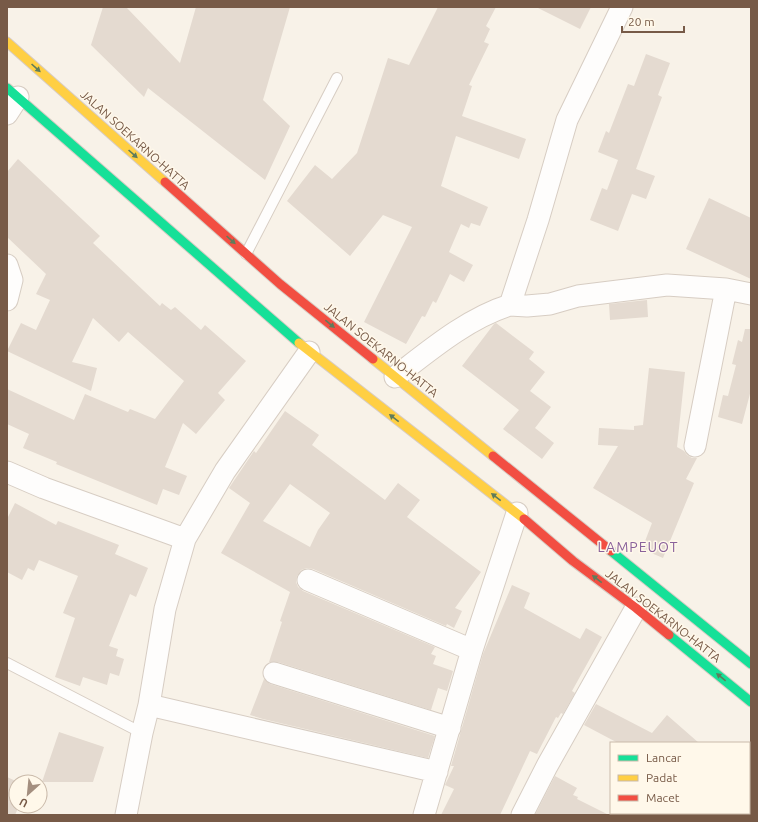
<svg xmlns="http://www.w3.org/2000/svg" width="758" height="822" viewBox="0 0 758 822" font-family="Ubuntu,sans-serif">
<rect width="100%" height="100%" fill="#f8f2e8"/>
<path fill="#e4dad0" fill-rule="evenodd" d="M103,7h23l54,56 16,-56h94l-27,93 27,26 -25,54 -117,-92 -4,9 -53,-52z
M438,7h58l-10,19 4,3 -6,13 5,2 -20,41 3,1 -10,30 64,23 -7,20 -63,-23 -15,50 47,21 -8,19 -9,-3 -2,5 -8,-4 -12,28 24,13 -9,17 -14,-8 -14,29 -3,-2 -8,16 -3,-1 -16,28 -42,-22 48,-95 -29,-12 -33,41 -63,-55 28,-36 17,14 25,-26 31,-95 21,7z
M536,7h55l-11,22z
M646,54l24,9 -12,32 4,2 -26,72 19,7 -9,23 -14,-5 -14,37 -28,-11 12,-32 5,2 11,-30 -20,-8 8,-21 3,2 19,-49 6,2z
M18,159l82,77 -7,7 67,63 2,-3 9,7 4,-3 26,23 4,-5 41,36 -28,32 7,7 -29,34 -13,-11 -18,44 22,9 -8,19 -16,-6 -6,16 -101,-41 1,-2 -34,-14 6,-14 -22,-10v-35l67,31 11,-26 43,18 2,-3 25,10 29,-38 -56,-49 -9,10 -26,-24 -21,44 25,6 -6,23 -84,-40 14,-28 15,7 14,-30 -14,-6 10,-20 -39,-37v-65z
M709,198l42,20v61l-65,-30z
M647,300l1,17 -38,3 -1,-16z
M496,323l38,29 -5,7 16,13 -15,19 21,16 -16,21 19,15 -12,16 -39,-30 16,-19 -57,-44 32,-42z
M745,329h6v61l-9,34 -24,-7 5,-22 5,1 8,-31 -4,-1 6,-24 4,2z
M649,368l36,4 -8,75 7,4 3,4 5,3h5l-11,21 8,4 -31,75 -21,-9 10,-26 -59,-35 25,-42 -20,-1 1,-17 35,2v-4l9,-1z
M285,411l34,24 -7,10 73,55 13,-17 22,17 -13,17 74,55 -26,36 7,3 -8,17 -7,-4 -1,2 -133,-57 -6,-1 -6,2 -4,6 -1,6 2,5 5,4 132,56 -4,7 5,2 -3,8 20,7 -6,20 -9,-3 -7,22 -153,-48h-9l13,-40 -2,-1 10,-29 -69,-39 29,-50 -21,-15 25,-37 2,2zM290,484l40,29 -12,17 -8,17 -47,-26z
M15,503l41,22 2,-4 61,24 -4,9 33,14 -12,29 -6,-3 -21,52 9,3 -2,7 8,3 -5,17 -9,-3 -3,12 -24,-8 -3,9 -25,-9 20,-59 -12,-5 15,-37 -39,-16 -5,11 -6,-3 -6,12 -15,-8v-53z
M512,585l18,8 -6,15 56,31 6,-11 16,9 -30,54 3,2 -12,21 -2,-1 -3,5 -2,-1 -19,37 -7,-3 -30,64h-59l13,-26 -9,-4 9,-19h-3l32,-112z
M264,679l6,5 165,52 -7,22 -165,-39 -13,-4z
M596,704l56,29 15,-18 32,28h-81l-34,-18z
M59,732l45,15 -11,35h-51z
M555,776l22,12 -4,7 5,2 -1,2 32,16h-74z
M7,777l11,5h-2v24h3l-4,9h-8z"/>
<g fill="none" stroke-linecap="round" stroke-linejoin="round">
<defs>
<path id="lane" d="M246,254l91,-176
M7,663l135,70"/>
<path id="street" d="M7,114l11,-17
M7,265l5,15 -5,20
M510,305l17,1 23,-2 28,-8 89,-11 59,4 25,5
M395,377c35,-27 73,-59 115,-72l28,-85 29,-100 55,-113
M695,446l31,-157
M7,472l37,16 141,51
M308,580l164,70
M274,673l176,55
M149,705l288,67
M126,815l16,-82 7,-28 16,-96 20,-70 40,-68 84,-119
M424,815l48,-165 45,-137
M522,815l25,-49 89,-158"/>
<path id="fast" d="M7,88l292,255
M611,551l140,113
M669,635l82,67"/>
<path id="slow" d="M7,42l158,140
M299,343l225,176
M373,359l120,97"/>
<path id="jam" d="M165,182l115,102 93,75
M493,456l118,95
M524,519l49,42 63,47 33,27"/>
</defs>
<use href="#lane" stroke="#d7cdc3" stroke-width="12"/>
<use href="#street" stroke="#d7cdc3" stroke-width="23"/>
<use href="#fast" stroke="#d7ccc4" stroke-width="11"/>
<use href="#slow" stroke="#d7ccc4" stroke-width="11"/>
<use href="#jam" stroke="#d7ccc4" stroke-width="11"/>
<use href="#lane" stroke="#fefdfc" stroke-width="10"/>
<use href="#street" stroke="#fefdfc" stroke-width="21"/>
<use href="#fast" stroke="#16e098" stroke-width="9"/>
<use href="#slow" stroke="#ffcf43" stroke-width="9"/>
<use href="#jam" stroke="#f24e42" stroke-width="9"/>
</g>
<defs><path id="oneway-solid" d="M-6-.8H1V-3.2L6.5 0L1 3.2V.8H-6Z"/></defs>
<g fill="#5f7c5b">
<use href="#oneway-solid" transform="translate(36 68) rotate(42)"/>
<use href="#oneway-solid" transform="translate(133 154) rotate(42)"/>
<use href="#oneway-solid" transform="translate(231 240) rotate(42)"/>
<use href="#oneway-solid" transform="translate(330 324) rotate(39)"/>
<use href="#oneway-solid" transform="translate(394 418) rotate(-142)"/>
<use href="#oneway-solid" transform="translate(496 497) rotate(-142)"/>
<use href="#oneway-solid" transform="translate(597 579) rotate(-143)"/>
<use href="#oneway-solid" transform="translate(721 677) rotate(-141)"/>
</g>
<g text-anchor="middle" stroke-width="3" stroke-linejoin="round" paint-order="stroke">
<g font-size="12" fill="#775a47" stroke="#fff8ea">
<text transform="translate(135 140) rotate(42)" y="4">JALAN SOEKARNO-HATTA</text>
<text transform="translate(381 350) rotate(39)" y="4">JALAN SOEKARNO-HATTA</text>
<text transform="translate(663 616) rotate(38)" y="4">JALAN SOEKARNO-HATTA</text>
</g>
<g font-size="14" letter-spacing="1" fill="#8a629b" stroke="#fff8ea">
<text x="638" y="552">LAMPEUOT</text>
</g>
</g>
<rect width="758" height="822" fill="none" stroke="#775a47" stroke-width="16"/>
<rect x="610" y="742" width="140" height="72" fill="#fff8ea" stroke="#c9b9a9"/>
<rect x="618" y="755" width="20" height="6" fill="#16e098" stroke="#c9b9a9"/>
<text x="646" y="762" font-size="12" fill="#775a47">Lancar</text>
<rect x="618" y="775" width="20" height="6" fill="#ffcf43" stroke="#c9b9a9"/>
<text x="646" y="782" font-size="12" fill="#775a47">Padat</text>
<rect x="618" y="795" width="20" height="6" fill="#f24e42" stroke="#c9b9a9"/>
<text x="646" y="802" font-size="12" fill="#775a47">Macet</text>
<g transform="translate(28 794) rotate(207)"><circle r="19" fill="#fff8ea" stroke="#c9b9a9"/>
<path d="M0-3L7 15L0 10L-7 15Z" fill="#a48f7f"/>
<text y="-6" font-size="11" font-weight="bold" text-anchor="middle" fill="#775a47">U</text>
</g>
<path d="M622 26v6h62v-6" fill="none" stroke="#775a47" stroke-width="2"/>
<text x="628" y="26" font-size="12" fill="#775a47" stroke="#fff8ea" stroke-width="3" paint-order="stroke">20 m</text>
</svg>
